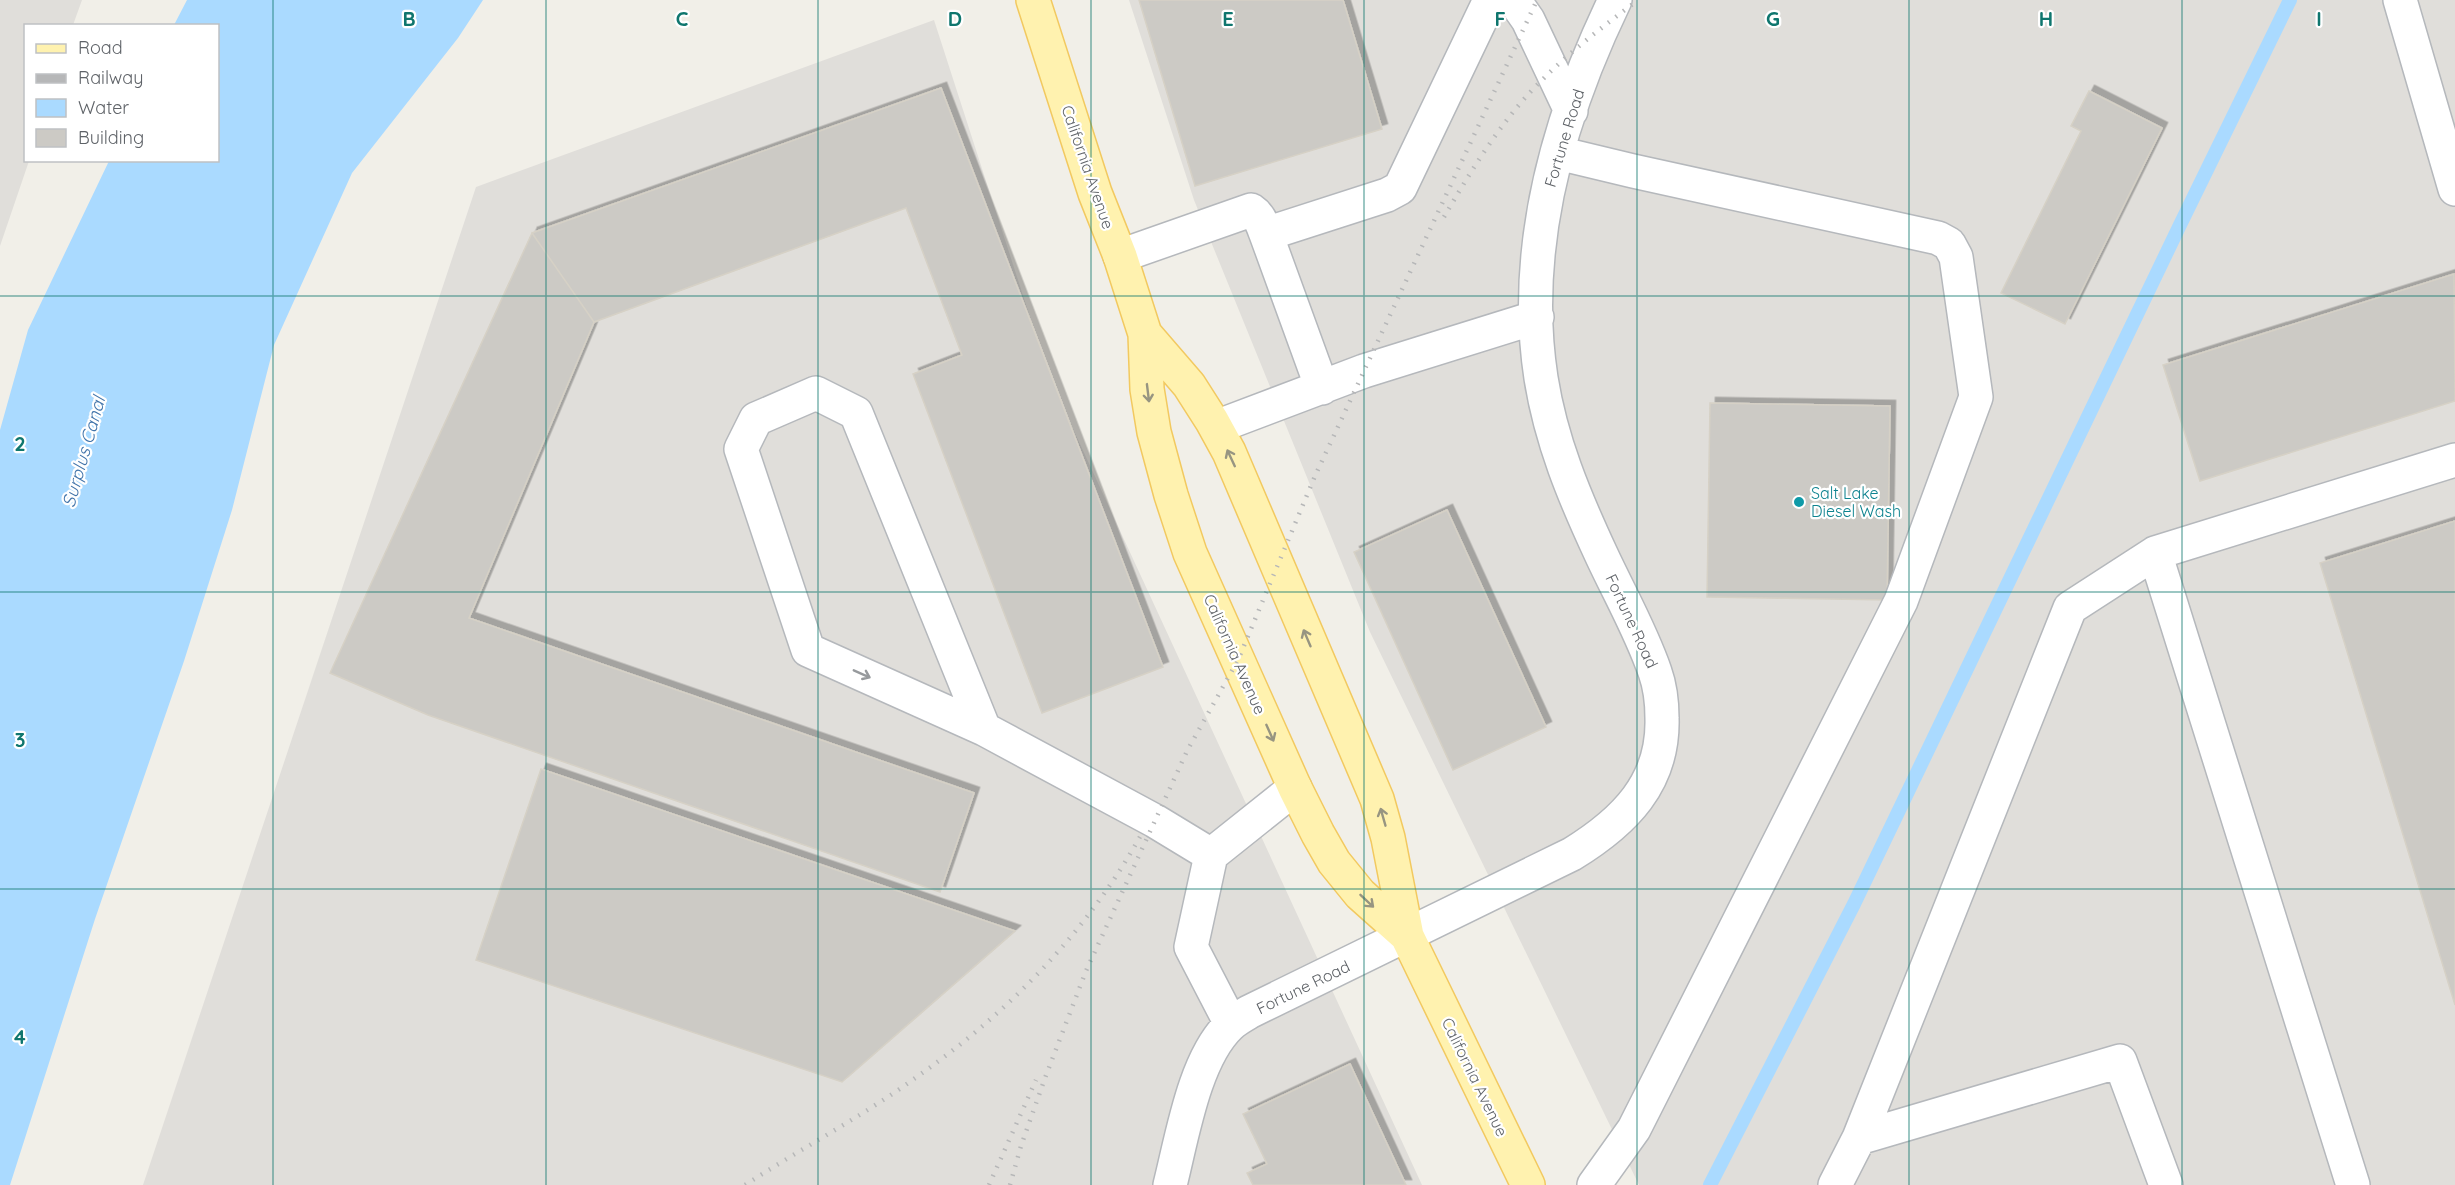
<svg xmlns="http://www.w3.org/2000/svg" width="2455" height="1185" viewBox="0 0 2455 1185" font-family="Quicksand,sans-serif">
<defs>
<filter id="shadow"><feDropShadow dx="5.5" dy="-5.5" stdDeviation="0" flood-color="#0004"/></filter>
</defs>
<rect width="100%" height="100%" fill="#f1efe8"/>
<path fill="#e0deda" d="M0,0h82l-9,25 -47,1v134l3,1 -29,85z
M1129,0h1326v1185h-816l-269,-553 -176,-432z
M934,20l116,359 372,806h-1279l333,-998z"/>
<path fill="#aadaff" d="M187,0h296l-25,38 -106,135 -78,172 -42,165 -48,151 -89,258 -85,266h-10v-755l28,-100 81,-169 109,-1v-134l-44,-1z"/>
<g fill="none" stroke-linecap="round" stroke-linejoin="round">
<path stroke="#aadaff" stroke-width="14" d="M1710,1185l144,-281 325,-677 111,-227"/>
</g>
<path fill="#cccac5" stroke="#d6d1c6" stroke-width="1.5" filter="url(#shadow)" d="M1139,0h204l39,129 -187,57z
M941,88l222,579 -121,46 -129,-339 49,-19 -56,-147 -312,114 -62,-89z
M2089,91l73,37 -97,196 -64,-31 80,-162 -10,-5z
M532,233l62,89 -125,296 505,175 -34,99 -512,-177 -98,-42z
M2454,274l1,127 -255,80 -37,-116z
M1710,403l180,3 -3,194 -180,-3z
M1447,510l99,217 -93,43 -99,-218z
M2455,521v484l-135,-442z
M541,769l474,162 -173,151 -366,-122z
M1350,1064l56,121h-153l-6,-12 20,-9 -24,-50z"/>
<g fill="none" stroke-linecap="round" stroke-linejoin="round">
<defs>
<path id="minor" d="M1514,0l14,20 43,91
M2400,0l55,189
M1558,153l75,18 305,67 11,6 7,13 20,140 -75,204 -267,528 -40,56
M1266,234l121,-39 13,-7 90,-188
M1120,256l131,-46c9,6 11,14 15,24l56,154
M1216,427l148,-56 173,-54
M2155,553l300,-93
M984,729l-176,-79 -67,-201 15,-30 60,-26 40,20 128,316 171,92 56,34
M1231,1024l-40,-77 20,-92 84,-67
M1859,1138l211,-530 85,-55 198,632
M1170,1185c12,-47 24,-126 60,-160 5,-5 13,-9 19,-13l323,-158c52,-32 92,-71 90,-136 0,-15 -2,-32 -7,-46 -14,-41 -36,-79 -54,-118 -27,-58 -50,-113 -60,-176 -20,-129 18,-262 74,-378
M1835,1185l24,-47 261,-77 46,124"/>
<path id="major" d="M1033,0l62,193 25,63 25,78 2,55 7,43 17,63 19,58 105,235 23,46 16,28 26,32 47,42
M1145,334l44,51 23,36 17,31 148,347 11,39 19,98 121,249"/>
</defs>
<use href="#minor" stroke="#b5b8bc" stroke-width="36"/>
<use href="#major" stroke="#f2c960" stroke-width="36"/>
<use href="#minor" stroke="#fff" stroke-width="33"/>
<use href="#major" stroke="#fff2af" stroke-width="33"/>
<path stroke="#b6b7b8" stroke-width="4.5" stroke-dasharray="1.5 8" stroke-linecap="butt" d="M1444,217c28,-48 59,-99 99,-138 29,-29 62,-54 95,-79
M745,1185c57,-37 118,-69 173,-109 90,-63 169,-144 223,-241
M989,1185l47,-105
M1010,1185l11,-39 24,-68 41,-107 101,-220 51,-91 77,-184 222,-476"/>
</g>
<defs><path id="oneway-shaft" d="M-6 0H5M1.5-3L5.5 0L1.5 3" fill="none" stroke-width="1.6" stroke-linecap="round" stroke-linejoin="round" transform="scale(1.5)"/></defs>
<g stroke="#979581">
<use href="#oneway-shaft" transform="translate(1148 393) rotate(83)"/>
<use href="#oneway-shaft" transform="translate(1231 458) rotate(-115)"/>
<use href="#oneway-shaft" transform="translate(1307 638) rotate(-113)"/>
<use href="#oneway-shaft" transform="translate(1270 733) rotate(66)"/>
<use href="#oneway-shaft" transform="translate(1383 817) rotate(-106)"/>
<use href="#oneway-shaft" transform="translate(1367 901) rotate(43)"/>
</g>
<use stroke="#979a9d" href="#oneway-shaft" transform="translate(862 674) rotate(24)"/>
<path fill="none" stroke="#0f766e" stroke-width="1.5" stroke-opacity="0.55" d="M273,0v1185M546,0v1185M818,0v1185M1091,0v1185M1364,0v1185M1637,0v1185M1909,0v1185M2182,0v1185M0,296h2455M0,592h2455M0,889h2455"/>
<circle fill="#0f9aa8" stroke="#fff" stroke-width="2" cx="1799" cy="502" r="6"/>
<g text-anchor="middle" stroke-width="4.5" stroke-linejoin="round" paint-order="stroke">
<g font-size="16" fill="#5f6368" stroke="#fff">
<text transform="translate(1564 138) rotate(-73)" y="6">Fortune Road</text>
<text transform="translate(1088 167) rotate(71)" y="6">California Avenue</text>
<text transform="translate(1632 621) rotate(65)" y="6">Fortune Road</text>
<text transform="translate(1235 654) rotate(66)" y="6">California Avenue</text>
<text transform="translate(1303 987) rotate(-26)" y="6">Fortune Road</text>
<text transform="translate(1475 1077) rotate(64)" y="6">California Avenue</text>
</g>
<g font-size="16" fill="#0d838f" stroke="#fff" text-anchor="start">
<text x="1811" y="499">Salt Lake<tspan x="1811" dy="18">Diesel Wash</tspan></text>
</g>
<g font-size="18" font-style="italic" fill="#4174aa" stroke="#fff">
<text transform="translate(84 452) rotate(-74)" y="6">Surplus Canal</text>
</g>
</g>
<g font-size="20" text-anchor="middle" font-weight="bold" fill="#0f766e" stroke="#fff" stroke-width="4.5" stroke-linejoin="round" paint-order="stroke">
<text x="409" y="26">B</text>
<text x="682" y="26">C</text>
<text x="955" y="26">D</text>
<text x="1228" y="26">E</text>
<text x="1500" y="26">F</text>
<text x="1773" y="26">G</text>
<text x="2046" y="26">H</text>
<text x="2319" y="26">I</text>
<text x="20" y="451">2</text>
<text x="20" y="747">3</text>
<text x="20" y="1044">4</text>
</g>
<rect x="24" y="24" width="195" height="138" fill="#ffffff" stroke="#bfc1c3" stroke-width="1.5"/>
<rect x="36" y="44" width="30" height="9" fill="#fff2af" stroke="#bfc1c3" stroke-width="1.5"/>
<text x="78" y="54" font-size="18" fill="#5f6368">Road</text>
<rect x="36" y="74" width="30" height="9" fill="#b6b7b8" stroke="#bfc1c3" stroke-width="1.5"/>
<text x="78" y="84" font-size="18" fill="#5f6368">Railway</text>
<rect x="36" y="99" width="30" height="18" fill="#aadaff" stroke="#bfc1c3" stroke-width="1.5"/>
<text x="78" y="114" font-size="18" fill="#5f6368">Water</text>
<rect x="36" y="129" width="30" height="18" fill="#cccac5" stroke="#bfc1c3" stroke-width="1.5"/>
<text x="78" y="144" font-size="18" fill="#5f6368">Building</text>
</svg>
